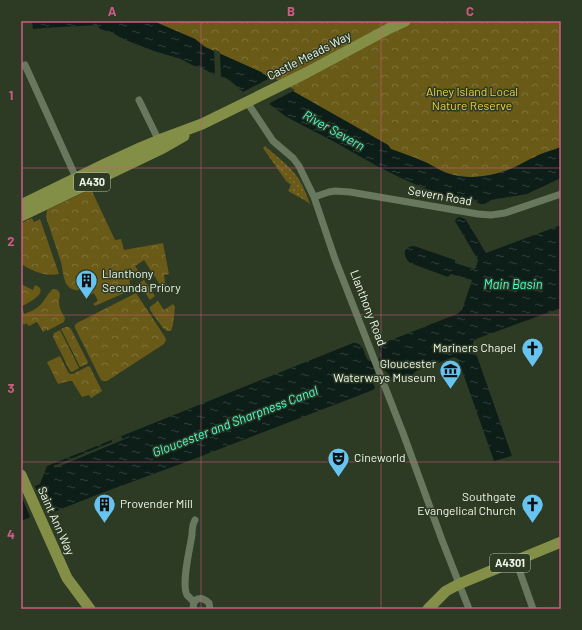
<svg xmlns="http://www.w3.org/2000/svg" width="582" height="630" viewBox="0 0 582 630" font-family="Barlow,sans-serif">
<defs>
<pattern id="grass-dots" width="8" height="8" patternUnits="userSpaceOnUse"><rect width="8" height="8" fill="#695a18"/><path d="M2 2h.1M6 6h.1" fill="none" stroke="#7f723a" stroke-width="1.8" stroke-linecap="round"/></pattern>
<pattern id="park-crowns" width="20" height="18" patternUnits="userSpaceOnUse"><rect width="20" height="18" fill="#695a18"/><path d="M2 6a3 3 0 1 1 6 0M12 15a3 3 0 1 1 6 0" fill="none" stroke="#7f723a"/></pattern>
<pattern id="water-ripples" width="26" height="14" patternUnits="userSpaceOnUse"><rect width="26" height="14" fill="#0d1e19"/><path d="M2 4q2-2 4 0t4 0M15 11q2-2 4 0t4 0" fill="none" stroke="#313f3a"/></pattern>
</defs>
<rect width="100%" height="100%" fill="#2d3a24"/>
<path fill="url(#grass-dots)" d="M265,146c12,11 27,21 35,35 4,7 7,15 10,23l-4,-3 -18,-10 3,-6 -5,-4 -23,-33z"/>
<path fill="url(#park-crowns)" d="M153,21h408v126c-9,4 -18,5 -26,10 -6,2 -10,5 -16,8 -19,10 -49,16 -69,9 -9,-3 -16,-8 -25,-12 -11,-5 -23,-9 -35,-13l-2,-4 -120,-68 -7,-5 -56,-25 -10,-8z
M91,189l24,51 6,-1 3,11 39,-7 6,31 -5,1 2,14 -2,2 -20,-31 -9,6 6,9 -12,6 2,5v4l-36,16 -2,-2 5,-3 -4,-8 -6,3 -2,-3 6,-3 -2,-3c-7,3 -17,6 -23,-2 -3,-3 -5,-18 -6,-23 -5,-15 -10,-30 -15,-45l1,-7z
M32,218l2,4 6,-3 19,55c-13,3 -27,-3 -38,-10v-41z
M144,280l11,16 -5,4 -11,-17z
M21,284l12,6 2,-5c16,6 -6,18 -13,21l2,8c9,-3 16,-7 21,-15 3,-4 4,-7 8,-10 3,0 4,0 6,3 2,3 0,6 0,10 0,6 3,11 6,16l-1,4 -17,9v-2l-4,3 -6,-10 -8,4 -3,-3 -2,2 -3,-5z
M136,293l29,44 1,3 -2,4 -57,37h-4l-2,-1 -26,-52v-3l2,-2z
M158,301l6,9 9,-6 2,3 -2,18 -2,6h-4l-4,-3 -13,-18v-3z
M66,327h3l2,2 17,33 -1,2 -7,3 -19,-38z
M60,330l19,38 -7,4 -2,-1 -17,-34 1,-4z
M60,356l8,16 2,2h3l15,-8 2,1 12,24 -11,7 -2,-3 -7,2 -10,-16h-3l-11,3 -11,-22z"/>
<path fill="url(#water-ripples)" d="M32,21h121l42,18 10,8 56,25 7,5 120,68 3,4c11,4 23,8 34,13 9,4 16,10 25,12 20,7 51,1 69,-9 6,-3 10,-6 16,-8 8,-5 17,-6 26,-10v31l-34,16 -36,6 -6,4h-5l-5,-3 -4,-1h-14l-33,-12 -23,-10 -24,-12 -46,-26 -31,-16 -15,-8 -14,-11 -29,-14 -9,-8 -7,-5 -13,-4 -11,-6 -10,-3 -11,-6 -27,-8 -31,-12 -10,-6 -13,-4 -3,-4 -54,3 -8,1h-2z
M458,217l5,1 3,2 20,33 75,-28v83l-85,31 -3,3v3l39,111 -18,5 -36,-102 -4,-2 -38,14 -4,4 -16,7 -4,-3 -4,-6 -4,-3 -11,4 -2,4 4,10 -2,2 -179,69 -95,35 -48,19 -2,-4 -28,12v-29l19,-8 7,-18 306,-123c3,0 6,0 8,3 5,5 4,18 13,15 4,-1 6,-2 7,-6l-2,-7 2,-4 76,-30 5,-4 10,-30 -21,-6 -3,3 -38,-14c-8,-7 -7,-17 4,-17l41,14v3l19,6 2,-1 2,-8 -23,-39 1,-2z"/>
<path fill="#2d3a24" d="M214,49l6,3 1,27 -6,-3z
M272,77l23,13 -25,13 -2,3 -27,-13z
M121,436l2,3 6,-3 1,1 -75,31 -1,-2 58,-24v-2z
M34,484l13,28 -16,7 -10,-24v-5z"/>
<g fill="none" stroke-linecap="round" stroke-linejoin="round">
<path stroke="#68785f" stroke-width="7" d="M25,65l53,117
M139,100l21,43
M247,102l26,39 20,17 6,8 15,31 21,62 68,174 39,107 27,69
M314,197l15,-5 6,-1 15,1 128,22 13,1 14,-2 56,-19
M516,561l17,48
M194,602c-2,-2 -5,-5 -7,-7 -6,-11 3,-47 5,-60 0,-5 0,-10 3,-15
M193,609c0,-11 8,-14 16,-6l1,6"/>
<path stroke="#838f46" stroke-width="11" d="M21,205l84,-41 37,-17 17,-7 43,-16 104,-51 84,-45 15,-7
M21,216l142,-68 21,-12
M21,475l46,103 23,31
M428,609l18,-18 13,-7 102,-42"/>
</g>
<path fill="none" stroke="#cf5b85" stroke-width="1" stroke-opacity="0.55" d="M201,21v588M381,21v588M21,168h540M21,315h540M21,462h540"/>
<defs>
<symbol id="building-pin" viewBox="-11 -11 22 30"><path d="M0 17L-7.5 6A9.5 9.5 0 1 1 7.5 6Z" fill="#66c4ef" stroke="#2d3a24"/><path d="M-4-6H4V6H1V3H-1V6H-4ZM-2.5-4.3h1.7v1.8h-1.7ZM.8-4.3h1.7v1.8H.8ZM-2.5-1h1.7V.8h-1.7ZM.8-1h1.7V.8H.8Z" fill="#111"/></symbol>
<symbol id="church-pin" viewBox="-11 -11 22 30"><path d="M0 17L-7.5 6A9.5 9.5 0 1 1 7.5 6Z" fill="#66c4ef" stroke="#2d3a24"/><path d="M-1.2-6h2.4v3.5h3.3v2.4h-3.3V6h-2.4V-.1h-3.3v-2.4h3.3Z" fill="#111"/></symbol>
<symbol id="museum-pin" viewBox="-11 -11 22 30"><path d="M0 17L-7.5 6A9.5 9.5 0 1 1 7.5 6Z" fill="#66c4ef" stroke="#2d3a24"/><path d="M0-6L6-3V-2H-6V-3ZM-5-1h2V3h-2ZM-1-1h2V3h-2ZM3-1h2V3H3ZM-6 4H6V6H-6Z" fill="#111"/></symbol>
<symbol id="theatre-pin" viewBox="-11 -11 22 30"><path d="M0 17L-7.5 6A9.5 9.5 0 1 1 7.5 6Z" fill="#66c4ef" stroke="#2d3a24"/><path d="M-5-5.5Q0-4 5-5.5V0Q5 5 0 6Q-5 5-5 0ZM-3.3-2.5H-1v1.5H-3.3ZM1-2.5H3.3v1.5H1ZM-2.8 1Q0 5.5 2.8 1Z" fill="#111"/></symbol>
</defs>
<g fill-rule="evenodd">
<use href="#building-pin" x="74" y="268" width="25" height="34"/>
<use href="#church-pin" x="520" y="336" width="25" height="34"/>
<use href="#museum-pin" x="438" y="358" width="25" height="34"/>
<use href="#theatre-pin" x="326" y="446" width="25" height="34"/>
<use href="#building-pin" x="92" y="492" width="25" height="34"/>
<use href="#church-pin" x="520" y="492" width="25" height="34"/>
</g>
<g text-anchor="middle" stroke-width="3" stroke-linejoin="round" paint-order="stroke">
<g fill="#2d3a24" stroke="#b3bead" stroke-width="1">
<rect x="74" y="173" width="36" height="18" rx="3"/>
<rect x="490" y="554" width="40" height="18" rx="3"/>
</g>
<g font-size="11" font-weight="bold" fill="#edf6e8">
<text x="92" y="186">A430</text>
<text x="510" y="567">A4301</text>
</g>
<g font-size="12" fill="#edf6e8" stroke="#2d3a24">
<text transform="translate(309 56) rotate(-27)" y="4">Castle Meads Way</text>
<text transform="translate(440 196) rotate(10)" y="4">Severn Road</text>
<text transform="translate(368 308) rotate(69)" y="4">Llanthony Road</text>
<text transform="translate(56 521) rotate(66)" y="4">Saint Ann Way</text>
</g>
<g font-size="12" fill="#efce3e" stroke="#2d3a24">
<text x="472" y="96">Alney Island Local<tspan x="472" dy="14">Nature Reserve</tspan></text>
</g>
<g font-size="12" fill="#edf6e8" stroke="#2d3a24" text-anchor="start">
<text x="102" y="278">Llanthony<tspan x="102" dy="14">Secunda Priory</tspan></text>
<text x="516" y="352" text-anchor="end">Mariners Chapel</text>
<text x="436" y="368" text-anchor="end">Gloucester<tspan x="436" dy="14">Waterways Museum</tspan></text>
<text x="354" y="462">Cineworld</text>
<text x="516" y="501" text-anchor="end">Southgate<tspan x="516" dy="14">Evangelical Church</tspan></text>
<text x="120" y="508">Provender Mill</text>
</g>
<g font-size="13" font-style="italic" fill="#48fed1" stroke="#2d3a24">
<text transform="translate(334 130) rotate(29)" y="5">River Severn</text>
<text x="513" y="289">Main Basin</text>
<text transform="translate(235 421) rotate(-21)" y="5">Gloucester and Sharpness Canal</text>
</g>
</g>
<rect width="582" height="630" fill="none" stroke="#2d3a24" stroke-width="44"/>
<rect x="22" y="22" width="538" height="586" fill="none" stroke="#cf5b85" stroke-width="1.5"/>
<g font-size="13" text-anchor="middle" font-weight="bold" fill="#cf5b85">
<text x="112" y="16">A</text>
<text x="291" y="16">B</text>
<text x="470" y="16">C</text>
<text x="11" y="100">1</text>
<text x="11" y="246">2</text>
<text x="11" y="393">3</text>
<text x="11" y="539">4</text>
</g>
</svg>
